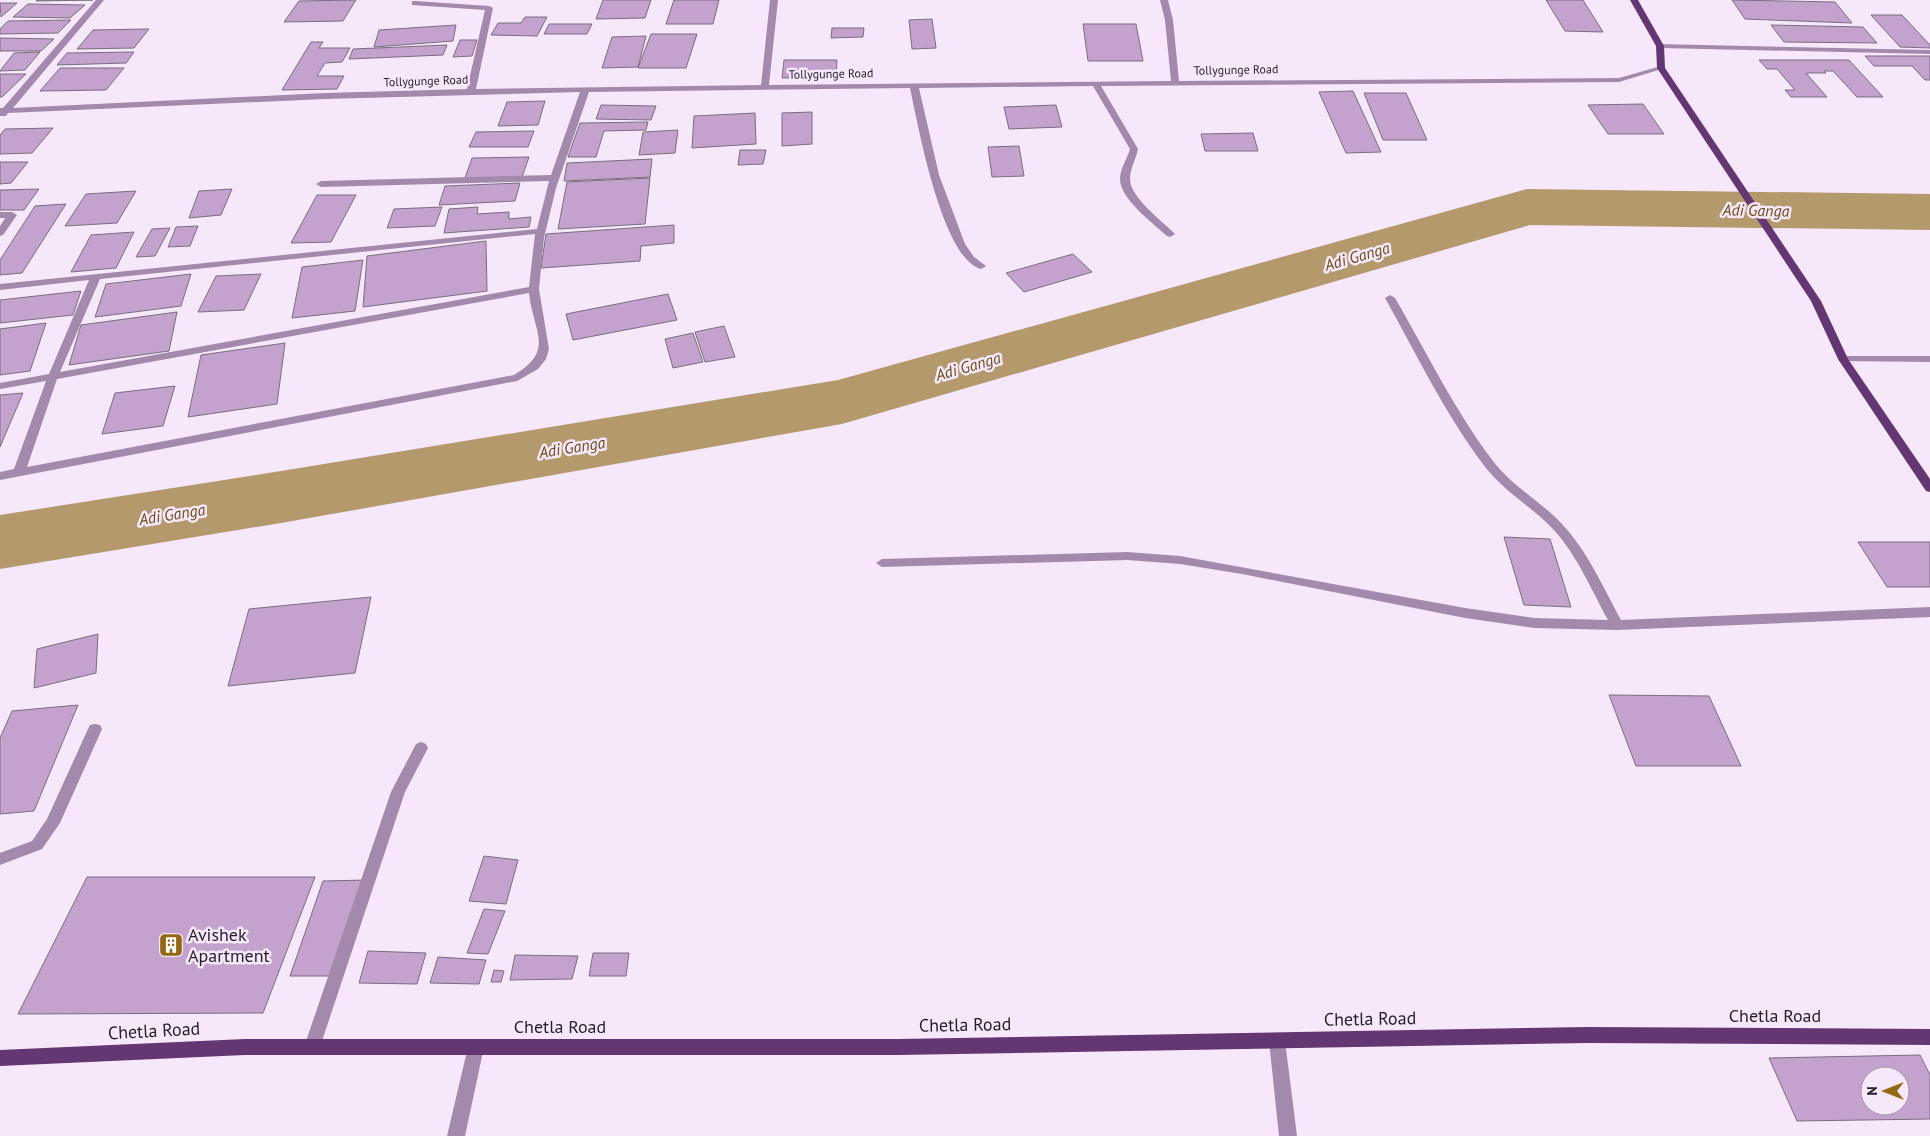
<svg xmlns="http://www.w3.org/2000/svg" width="1930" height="1136" viewBox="0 0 1930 1136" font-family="'PT Sans',sans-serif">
<rect width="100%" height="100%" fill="#f6e8fa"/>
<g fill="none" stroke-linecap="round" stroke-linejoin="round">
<path fill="#b4996c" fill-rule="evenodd" d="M1527,189l403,5v36l-400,-5 -688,199 -561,99 -281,46v-54l281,-44 557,-91z"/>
</g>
<path fill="#c3a3cd" stroke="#7a6d7e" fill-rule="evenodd" d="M37,0h56l-57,1z
M356,0l-13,21 -59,1 15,-21z
M603,0h48l-6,18 -49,1z
M674,0h45l-6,24h-47z
M1546,0h37l20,32 -38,-1z
M1732,0l103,2 17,21 -107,-4z
M0,3h17l-16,14z
M28,4l57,1 -15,13 -57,-1z
M1871,15h31l28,30v3l-30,-1z
M525,17h22l-10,19 -46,-1 7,-12h23z
M932,19l4,29 -24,1 -3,-29z
M71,20l-13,13 -58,1v-5l8,-8z
M549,24h43l-5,10h-43z
M1083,24h53l7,37h-55z
M456,25l-3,16 -79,6 5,-17z
M1771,25l92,2 14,16 -93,-1z
M832,28h32l-1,9 -32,1z
M149,29l-15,19 -57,1 16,-19z
M651,34h46l-11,34h-48z
M646,36l-8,31 -36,1 10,-31z
M0,38l54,1 -13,12h-41z
M460,40h17l-5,16 -19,1z
M311,42h12l-4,6h31l-8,14 -17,1 -8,13h27l-7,13 -55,1z
M447,45l-4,10 -94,4 4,-10z
M40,52l-15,18 -25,1 14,-18z
M134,52l-8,11 -69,2 10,-12z
M1865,56h65v24h-5l-13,-14h-38z
M784,60h53l-1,17 -54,1z
M1759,60h90l34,37h-26l-24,-26h-9l2,2h-20l21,24h-36l-6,-7h10l-18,-21h-10z
M60,68h64l-18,22 -66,1z
M0,74h26l-24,23h-2z
M1353,91l28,61 -35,1 -27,-61z
M1364,93h42l21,47h-44z
M545,101l-7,24 -40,1 9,-24z
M1643,104l21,30h-56l-20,-29z
M601,105l55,1 -5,14 -55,-1z
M1056,105l6,22 -53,2 -5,-22z
M812,112v32l-30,2v-33z
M755,113l1,31 -64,4 2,-32z
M648,122l-2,8 -42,1 -8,26h-28l12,-34z
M53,128l-21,25 -32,1v-19l5,-6z
M678,130l-3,23 -36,2 4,-23z
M534,131l-6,16h-59l7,-15z
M1253,133l5,18h-53l-4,-17z
M1019,146l5,30 -32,1 -4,-30z
M740,150h26l-3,14 -25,1z
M529,157l-7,20 -57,1 7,-20z
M652,159l-2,18 -86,4 3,-18z
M0,162h28l-17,21 -11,1z
M650,178l-5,46 -87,5 9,-47z
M520,183l-5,18 -76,4 6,-19z
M39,189l-15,21h-24v-20z
M232,189l-11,26 -32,3 10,-27z
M136,191l-19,32 -52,3 21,-32z
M317,195h39l-25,47 -40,1z
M66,204l-44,69 -22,2v-15l35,-54z
M442,207l-7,19 -48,2 7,-19z
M478,207l-1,7 32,-2v7l22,-2 -2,10 -85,6 5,-24z
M674,225v18l-33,3 -1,15 -99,7 5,-34z
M198,226l-8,20 -22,1 8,-20z
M170,228l-15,28 -19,1 16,-28z
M134,232l-18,36 -45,4 20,-37z
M486,241l1,50 -124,16 4,-51z
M1073,254l19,18 -68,20 -18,-19z
M363,260l-8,51 -63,7 10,-51z
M191,274l-10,32 -86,11 11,-33z
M261,274l-17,36 -46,2 18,-36z
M81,291l-8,24 -73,8v-23z
M668,294l9,26 -104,20 -7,-26z
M177,312l-8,39 -100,14 12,-40z
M46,323l-16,48 -30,4v-46z
M724,326l11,31 -30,5 -10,-30z
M693,333l10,29 -30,6 -8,-29z
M285,343l-8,61 -89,13 13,-62z
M175,386l-12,40 -61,8 13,-41z
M23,393l-23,54v-52z
M1504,537l46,2 21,68 -47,-2z
M1858,542h72v45h-43z
M371,597l-16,76 -127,13 21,-77z
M98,634l-2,39 -62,15 3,-39z
M1609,695l100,1 32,70h-105z
M78,705l-44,106 -34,3v-76l12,-27z
M484,856l34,4 -12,44 -37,-3z
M87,877h228l-52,136 -245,1z
M367,880l-37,96h-40l33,-95z
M484,909l21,2 -17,43 -21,-1z
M368,951l58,2 -9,31 -58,-1z
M593,953h36l-3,23h-37z
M515,955l63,1 -6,23 -62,1z
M438,957l48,3 -7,24 -49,-1z
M494,970l10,1 -3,11h-10z
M1920,1055l10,20v44l-133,2 -28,-63zM1870,1076h30v30h-30z"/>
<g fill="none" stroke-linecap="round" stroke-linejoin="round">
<path fill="#a389ab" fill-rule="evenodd" d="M96,0h8l-91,108 312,-15 142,-4 18,-79 -73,-5v-4h3l74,5 4,2 -17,81 285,-4 9,-85h8l-9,85 402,-4 -6,-61 -5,-20h8l5,20 6,61 440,-3 42,-12 4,2 -46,14 -518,4 37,63c-2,10 -8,20 -8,30 0,18 31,41 43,53l2,2 -5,3 -3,-1c-14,-13 -47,-37 -47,-57 0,-10 7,-20 10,-30l-37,-63 -174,2 20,87 26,69 9,13 12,9 -5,3c-39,-10 -63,-144 -71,-181l-321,4 -33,96 -12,50 -5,51 10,60 -3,10 -8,10 -21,12 -517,99v-8l14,-3 32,-88 -46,8v-6l49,-9 40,-94 -89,10v-6l537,-55 12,-48 -228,6 -5,-3 5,-3 230,-6 29,-83 -255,7 -317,14 -2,3h-6v-8h3zM535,234l-6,53 -469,85 40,-93zM529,293c4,39 27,57 -15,82l-487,92 30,-88z
M1657,44l273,6v4l-270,-6 -4,-2z
M0,212h12l5,3 -14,20 -3,1v-10l5,-8h-5z
M1390,295l5,3c32,55 60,113 98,163 19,25 47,40 68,62 26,27 42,64 60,97l309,-13v10l-313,13 -83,-2 -69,-10 -223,-44 -62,-10 -53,-4 -245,7 -6,-4 6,-4 245,-7 53,4 285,52 69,10 74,2c-17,-31 -31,-65 -55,-91 -21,-22 -48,-37 -67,-61 -40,-52 -69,-113 -101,-170z
M1843,356h87v6l-91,-1 -1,-2 1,-2z
M95,724l5,1 2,4 -42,94 -18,26 -42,16v-12l32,-12 15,-22 41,-90 2,-4z
M421,742l5,2 2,4 -23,44 -87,261 -6,2 -6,-2 -2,-6 87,-255 25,-48z
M1277,1033l6,3 2,5 12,95h-18l-10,-95 2,-5z
M476,1039l6,2 2,6 -19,89h-18l21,-89 2,-6z"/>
<path fill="#643672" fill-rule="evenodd" d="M1630,0h8l26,46 1,22 156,233 27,58 82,120v13l-4,-1 -88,-132 -27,-58 -154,-233 -1,-22z
M1588,1027l342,2v16l-342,-2 -690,12h-653l-245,11v-16l245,-11h653z"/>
</g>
<defs>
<symbol id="building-square" viewBox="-11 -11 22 22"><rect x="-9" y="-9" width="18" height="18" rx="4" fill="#926912" stroke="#f6e8fa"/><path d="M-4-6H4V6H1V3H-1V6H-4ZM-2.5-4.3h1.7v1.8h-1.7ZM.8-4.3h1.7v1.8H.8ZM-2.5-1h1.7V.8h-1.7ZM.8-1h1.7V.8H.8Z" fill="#fff"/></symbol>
</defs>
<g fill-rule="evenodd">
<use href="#building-square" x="157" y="931" width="28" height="28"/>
</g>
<g text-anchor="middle" stroke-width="5" stroke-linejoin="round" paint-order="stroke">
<g font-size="12" fill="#241e25" stroke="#f6e8fa">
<text transform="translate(1236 70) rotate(-1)" y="4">Tollygunge Road</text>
<text transform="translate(831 74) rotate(-1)" y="4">Tollygunge Road</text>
<text transform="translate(426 81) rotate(-2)" y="4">Tollygunge Road</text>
</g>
<g font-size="16" font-style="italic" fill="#694d17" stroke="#f6e8fa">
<text transform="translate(1756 210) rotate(1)" y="6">Adi Ganga</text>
<text transform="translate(1357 256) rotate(-16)" y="6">Adi Ganga</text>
<text transform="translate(968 366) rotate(-16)" y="6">Adi Ganga</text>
<text transform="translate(572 447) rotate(-9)" y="6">Adi Ganga</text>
<text transform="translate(172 514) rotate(-9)" y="6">Adi Ganga</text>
</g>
<g font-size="18" fill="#241e25" stroke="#f6e8fa" text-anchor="start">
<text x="188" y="941">Avishek<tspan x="188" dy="21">Apartment</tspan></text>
</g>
<g font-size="18" fill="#241e25" stroke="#f6e8fa">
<text x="1775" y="1022">Chetla Road</text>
<text transform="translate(1370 1019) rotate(-1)" y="6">Chetla Road</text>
<text transform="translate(965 1025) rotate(-1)" y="6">Chetla Road</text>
<text x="560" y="1033">Chetla Road</text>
<text transform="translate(154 1031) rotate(-3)" y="6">Chetla Road</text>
</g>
</g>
<g transform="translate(1885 1091) rotate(270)"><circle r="24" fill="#f6e8fa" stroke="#a297a5"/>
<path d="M0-4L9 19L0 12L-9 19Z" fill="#926912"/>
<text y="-8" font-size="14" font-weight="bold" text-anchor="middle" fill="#241e25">N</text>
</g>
</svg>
